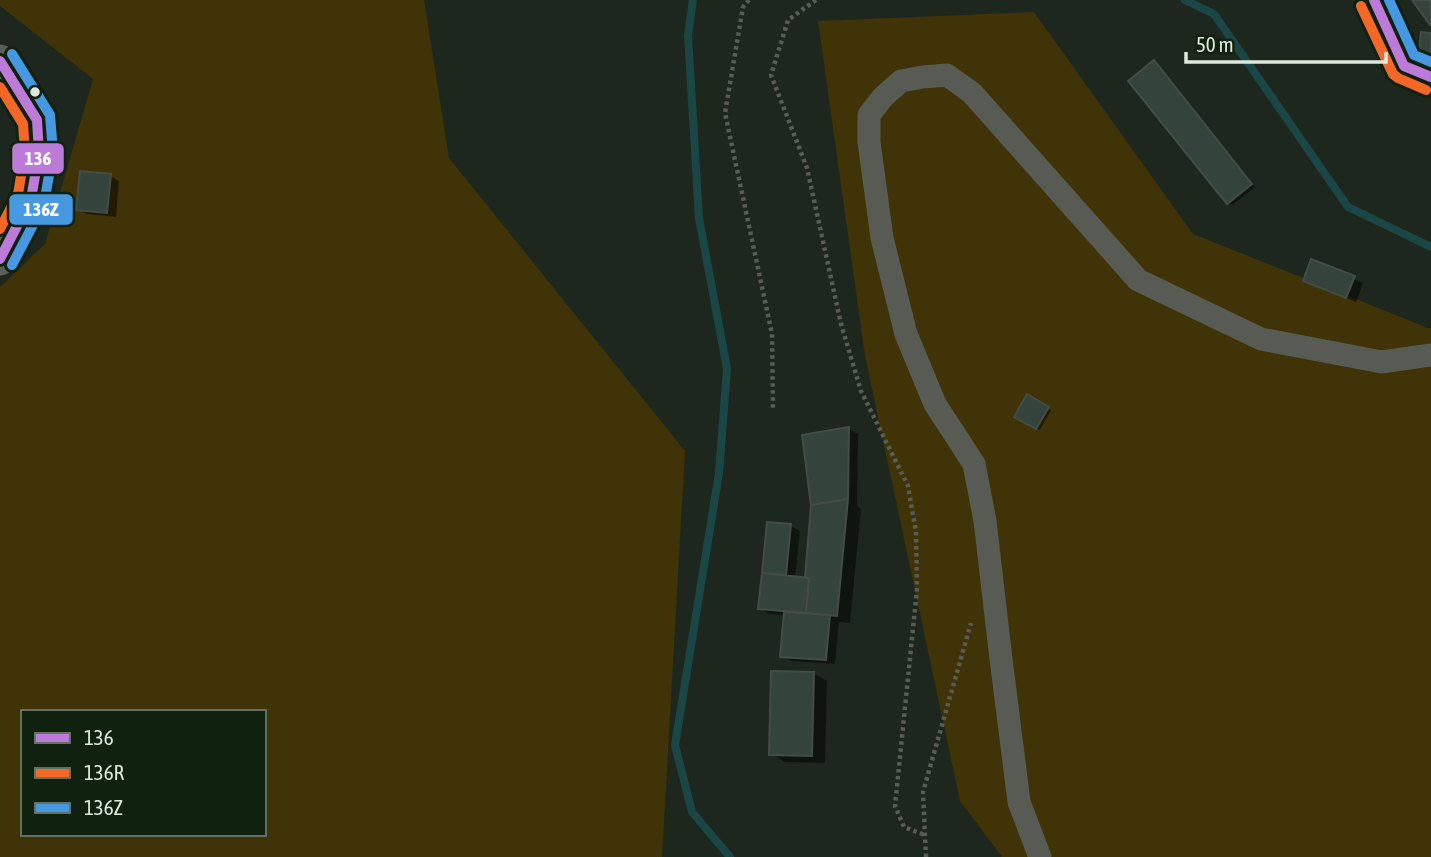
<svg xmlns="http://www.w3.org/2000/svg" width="1431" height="857" viewBox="0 0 1431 857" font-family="'Asap Condensed',sans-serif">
<rect width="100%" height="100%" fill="#1e271d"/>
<path fill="#3f3307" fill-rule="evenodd" d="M0,0h424l25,158 236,293 -23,406h-662v-570l45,-43 48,-165 -93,-73zM23,712h241v122h-241z
M1034,12l159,222 235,94h3v529h-429l-42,-56 -95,-445 -47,-335z"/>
<path fill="#0007" fill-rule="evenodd" d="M1154,62l4,3 97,122 -23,18 -4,-2z
M110,176l9,5 -3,36 -29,-3 -9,-5z
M1312,261l51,22 -7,19 -42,-16 -9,-6z
M1027,396l24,14 -11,20 -24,-14z
M849,429l9,5 -1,72 4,3 -11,114 -11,-1 -4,42 -44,-3 -9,-5 3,-41 -16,-1 -9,-6 9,-84 22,2 9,5 -5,47 12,1 6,-75 -10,-68zM807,581h3l-3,41h-4z
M813,673l14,8 -2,82 -40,-1 -14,-8z"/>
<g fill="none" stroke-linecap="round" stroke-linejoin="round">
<path stroke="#1a4645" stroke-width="8" d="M693,0l-5,35 11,183 28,151 -8,104 -44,272 17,67 38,45
M1185,0l29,14 134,193 83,40"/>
</g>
<path fill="#34433b" stroke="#434d46" stroke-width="2" d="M1412,0h19v25h-1z
M1421,32l10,1v20l-12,-1z
M1154,60l98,124 -25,20 -99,-123z
M80,171l31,3 -4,39 -31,-3z
M1311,259l44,17 -9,22 -43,-17z
M1027,394l22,13 -13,22 -22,-12z
M849,427l-1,72 -37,6 -9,-70z
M848,499l-11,117 -31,-3 3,-35 -4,-1 6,-72z
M767,522l24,2 -5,51 -24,-2z
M762,573l47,5 -3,35 -48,-4z
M784,612l46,3 -4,45 -46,-3z
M771,671l43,1 -2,84 -43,-1z"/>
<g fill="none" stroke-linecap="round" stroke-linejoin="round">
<path stroke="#585c54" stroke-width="4.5" stroke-dasharray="3.5 3.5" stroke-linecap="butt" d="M749,0l-6,7 -18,106 47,221 1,75
M816,0l-28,20 -17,55 36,93 34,156 20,67 47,95 8,46 1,57 -22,217 9,21 21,8
M926,857l-3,-65 48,-169"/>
<path stroke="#585b53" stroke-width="23" d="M1040,857l-21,-55 -18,-143 -16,-138 -11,-57 -39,-60 -29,-70 -24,-96 -13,-96v-27l14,-18 18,-16 22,-4 24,-2 25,18 166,187 123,59 121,23 49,-7"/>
<path stroke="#5b5e54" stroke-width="33" d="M1374,0l30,66 27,11
M0,61l37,59 2,33 -8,46 -31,60"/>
<defs>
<path id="bus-1" d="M1374,0l30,66 27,11
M0,61l37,59 2,33 -8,46 -31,60"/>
<path id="bus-2" d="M1361,6l32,68 5,4 28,12
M0,87l23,37 2,28 -7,42 -18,35"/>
<path id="bus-3" d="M1389,0l25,55 17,7
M12,54l38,61 3,37 -9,52 -32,61"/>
</defs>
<use href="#bus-1" stroke="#112110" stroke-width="16"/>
<use href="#bus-2" stroke="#112110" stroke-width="16"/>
<use href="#bus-3" stroke="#112110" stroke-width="16"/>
<use href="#bus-1" stroke="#bd7bd9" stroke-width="10"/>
<use href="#bus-2" stroke="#f36827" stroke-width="10"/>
<use href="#bus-3" stroke="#4699e1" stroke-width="10"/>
</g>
<circle fill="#dee9dd" stroke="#112110" stroke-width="2.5" cx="35" cy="92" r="6"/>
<g stroke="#112110" stroke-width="2.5">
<rect x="11" y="142" width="54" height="33" rx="7" fill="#bd7bd9"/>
<rect x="8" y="193" width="66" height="33" rx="7" fill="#4699e1"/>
</g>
<g font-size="19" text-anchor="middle" font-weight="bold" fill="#fff">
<text x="38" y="165">136</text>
<text x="41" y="216">136Z</text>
</g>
<rect x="21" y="710" width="245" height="126" fill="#112110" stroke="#637162" stroke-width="2"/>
<rect x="35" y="733" width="35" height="10" fill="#bd7bd9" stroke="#637162" stroke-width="2"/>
<text x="84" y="745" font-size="21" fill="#dee9dd">136</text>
<rect x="35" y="768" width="35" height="10" fill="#f36827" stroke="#637162" stroke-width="2"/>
<text x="84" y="780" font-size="21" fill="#dee9dd">136R</text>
<rect x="35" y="803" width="35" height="10" fill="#4699e1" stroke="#637162" stroke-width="2"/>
<text x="84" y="815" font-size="21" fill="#dee9dd">136Z</text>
<path d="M1186 52v10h200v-10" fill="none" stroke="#dee9dd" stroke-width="3.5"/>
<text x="1196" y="52" font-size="21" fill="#dee9dd" stroke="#112110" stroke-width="5" paint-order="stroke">50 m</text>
</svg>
